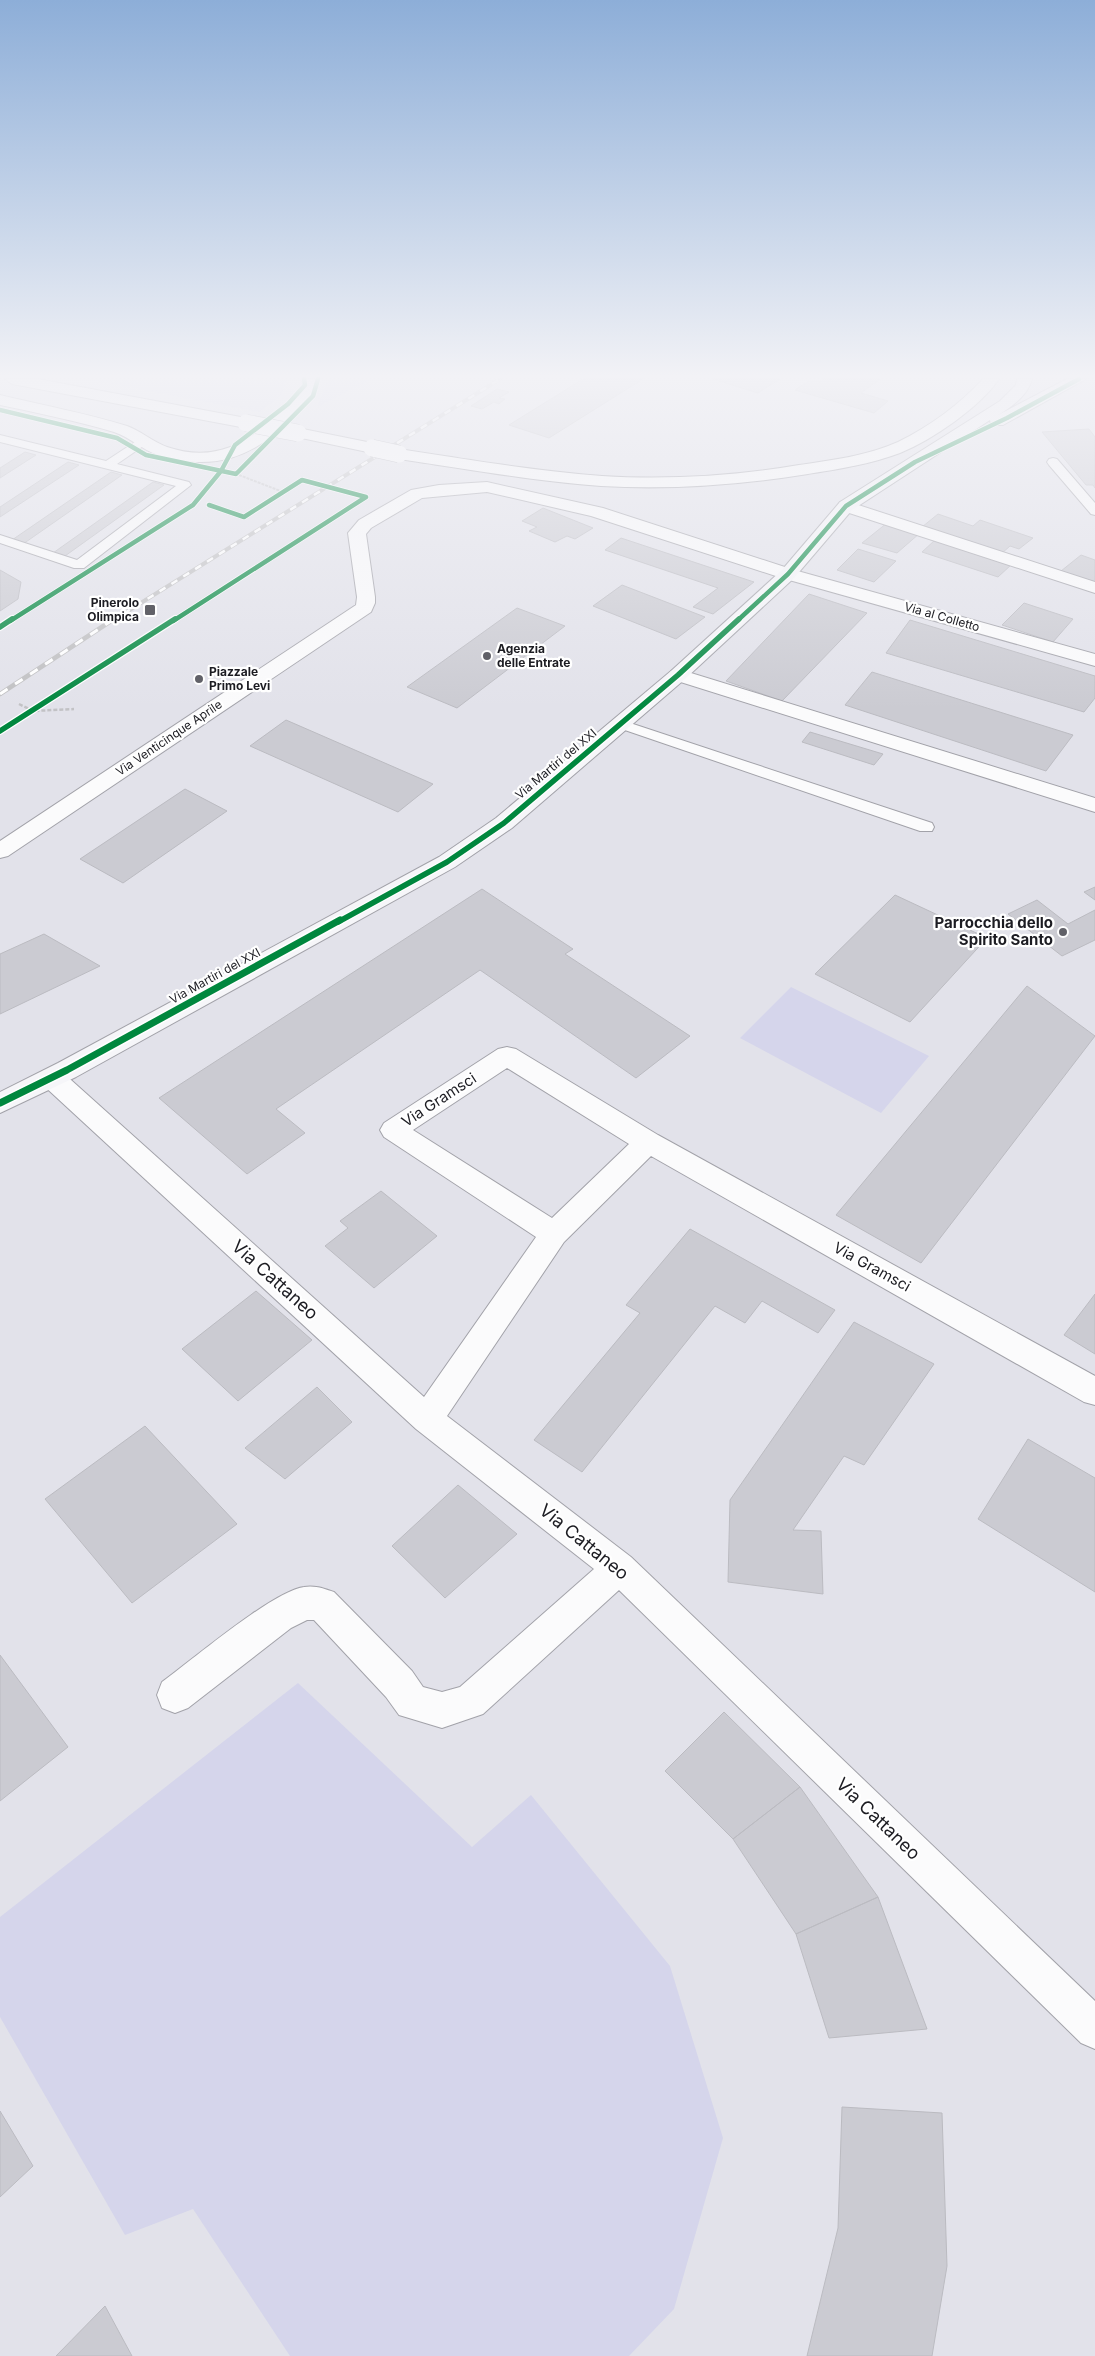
<svg xmlns="http://www.w3.org/2000/svg" width="1095" height="2356" viewBox="0 0 1095 2356" font-family="Inter,sans-serif">
<rect width="100%" height="100%" fill="#e2e2ea"/>
<path fill="#dadaeb" d="M86,379h199l1,2 -4,14 -23,17z
M328,379h45l-56,28z"/>
<path fill="#d5d5eb" d="M791,987l138,69 -48,57 -141,-75z
M298,1683l174,164 59,-52 139,171 53,172 -49,171 -45,47h-339l-97,-147 -68,26 -125,-218v-100z"/>
<path fill="#cbcbd2" stroke="#bbbbc1" d="M583,379h60l-94,59 -40,-13z
M713,379h67l-22,14z
M824,379h56l-19,14 27,8 -14,12 -79,-23 15,-10 10,2z
M497,389l12,3 -10,6 6,1 -6,5 -5,-2 -12,7 -11,-3z
M1089,429l6,8v51l-2,-3h-7l-44,-53z
M25,452l11,3 -36,23v-10z
M68,462l11,3 -79,52v-10z
M111,472l11,3 -99,69 -11,-4z
M153,482l11,3 -99,71 -12,-3z
M543,508l50,20 -18,11 -8,-3 -12,6 -26,-11 8,-4 -15,-6z
M938,514l35,12 7,-6 53,18 -14,11 -9,-3 -9,8 -79,-27z
M887,523l33,10 -23,20 -35,-10z
M621,538l133,44 -41,32 -20,-7 25,-19 -113,-38z
M935,540l76,25 -13,12 -76,-25z
M858,549l38,12 -22,21 -37,-12z
M1081,555l14,5v24l-34,-13z
M0,570l21,12 -3,17 -18,12z
M622,585l83,32 -29,22 -83,-33z
M809,594l58,19 -85,88 -56,-20z
M1024,603l49,16 -20,23 -51,-17z
M517,608l48,18 -108,82 -50,-21z
M910,620l185,56v22l-11,14 -198,-59z
M872,672l201,63 -27,36 -201,-66z
M286,720l147,64 -35,28 -148,-66z
M810,732l73,22 -9,11 -72,-23z
M185,789l42,22 -104,72 -43,-24z
M1095,887v13l-11,-8z
M482,889l91,60 -8,5 125,82 -54,42 -156,-108 -204,139 29,24 -58,41 -88,-76z
M895,895l92,43 -77,84 -95,-48z
M1037,900l31,24 27,-14v30l-33,16 -54,-42z
M44,934l56,32 -100,48v-60z
M1027,986l68,50 -174,227 -85,-48z
M381,1191l56,45 -63,52 -49,-42 23,-18 -8,-7z
M690,1229l145,81 -17,23 -56,-32 -17,22 -30,-17 -133,166 -48,-32 106,-127 -14,-8z
M256,1291l56,49 -74,61 -56,-52z
M1095,1294v60l-31,-19z
M854,1322l80,42 -70,101 -20,-9 -51,74 28,1 2,63 -95,-12 2,-82z
M317,1387l35,35 -67,57 -40,-31z
M145,1426l92,98 -105,79 -87,-104z
M1028,1439l67,39v114l-117,-73z
M458,1485l59,49 -72,64 -53,-52z
M0,1655l68,92 -68,54z
M724,1712l76,75 -67,52 -68,-68z
M800,1787l78,110 -82,37 -63,-95z
M878,1897l49,132 -98,9 -33,-104z
M842,2107l100,6 5,153 -15,90h-125l31,-128z
M0,2111l33,55 -33,31z
M105,2306l27,50h-76z"/>
<g fill="none" stroke-linecap="round" stroke-linejoin="round">
<defs>
<path id="lane" d="M0,435l106,26 35,-23h8l2,2 -2,2 -32,22 72,18 2,3 -107,83h-10l-74,-25v-8l77,25 99,-74 -176,-44z
M1053,458l4,1 38,44v12l-4,-1 -42,-49 -2,-3 2,-3z
M621,720l311,103 2,4 -2,4h-12l-304,-104 -2,-3 2,-3z"/>
<path id="street" d="M5,379h33l208,39 6,2 2,3 -2,3 -6,2 -234,-44z
M302,379h15l1,6c-7,12 -16,22 -26,33 -39,40 -79,54 -134,37 -16,-5 -28,-18 -44,-23 -37,-11 -76,-19 -114,-27v-10c42,10 85,18 127,31 14,5 26,16 40,21 59,20 96,-15 131,-55l4,-7z
M983,379h16c-19,28 -67,61 -99,74 -29,11 -61,16 -92,21 -68,11 -138,16 -207,12 -68,-5 -135,-17 -202,-27l-6,-2 -2,-3 2,-3 6,-2c67,10 135,22 203,27 65,4 132,0 197,-11 33,-5 68,-9 99,-23 31,-15 62,-38 85,-63z
M298,428l74,15 6,2 2,3 -2,3 -6,2 -80,-17 -2,-3 2,-3z
M487,482l116,26 191,62 301,84v12l-313,-88 -191,-62 -104,-24 -65,6 -51,30 -5,6 9,63v6l-4,9 -363,244 -8,2v-17l356,-236 1,-8 -9,-64 11,-13 52,-30 28,-5z
M846,501l249,81v11l-255,-83 -2,-4 2,-4z
M678,669l417,129v14l-424,-133 -3,-4 3,-4z
M507,1047l9,2 142,86 437,241v29l-11,-3 -433,-246 -87,86 -117,174 184,141 464,444v48l-14,-6 -462,-453 -136,124 -41,14 -43,-13 -13,-18 -72,-77h-7l-16,8 -103,80 -13,5 -13,-5 -5,-13 5,-13c29,-21 111,-91 142,-95 11,-2 21,2 30,5l78,79 11,16 19,5 18,-5 134,-118 -178,-140 -373,-344 -4,-7 4,-7 9,-3 9,3 363,326 112,-160 -152,-100 -4,-7 4,-7 114,-74zM507,1068l122,76 -77,74 -139,-88z"/>
<path id="secondary" d="M1017,379h15c-4,16 -20,28 -34,36l69,-36h19l-83,46h-12l-1,-5 -138,90 -58,68 -109,101 -173,149 -57,39 -379,210 -76,36v-21l58,-29 381,-206 57,-39 175,-147 111,-101 58,-68 160,-101 16,-16z"/>
</defs>
<use href="#lane" stroke="#a2a2a9" stroke-width="2"/>
<use href="#street" stroke="#a2a2a9" stroke-width="2"/>
<use href="#secondary" stroke="#a2a2a9" stroke-width="2"/>
<path stroke="#c2c2c5" stroke-width="2" stroke-dasharray="3 1" stroke-linecap="butt" d="M239,475l44,17"/>
<path stroke="#c2c2c5" stroke-width="2.5" stroke-dasharray="4 2" stroke-linecap="butt" d="M19,704l14,7 41,-2"/>
<use href="#lane" fill="#fbfbfc" fill-rule="evenodd"/>
<use href="#street" fill="#fbfbfc" fill-rule="evenodd"/>
<use href="#secondary" fill="#f6f6f9" fill-rule="evenodd"/>
<defs>
<path id="rail-far1" d="M112,621l388,-242"/>
<path id="rail" d="M0,694l114,-75"/>
</defs>
<use href="#rail-far1" stroke="#c0c0c2" stroke-width="4"/>
<use href="#rail" stroke="#c0c0c2" stroke-width="4.5"/>
<use href="#rail-far1" stroke="#fff" stroke-width="2.5" stroke-dasharray="7" stroke-linecap="butt"/>
<use href="#rail" stroke="#fff" stroke-width="3" stroke-dasharray="9" stroke-linecap="butt"/>
<defs>
<path id="street-bridge" d="M246,423l52,10
M372,448l27,6"/>
</defs>
<use href="#street-bridge" stroke="#a2a2a9" stroke-width="18" stroke-linecap="butt"/>
<use href="#street-bridge" stroke="#fbfbfc" stroke-width="17"/>
<defs>
<path id="cycleway-far2" d="M0,410l117,28 29,17 90,19 77,-78 5,-17
M209,505l35,12 58,-37 64,17
M10,621l183,-116 28,-34 14,-26 53,-41 17,-19 -1,-6
M173,621l193,-124
M737,621l51,-47 58,-68 69,-44 92,-44 72,-39"/>
<path id="cycleway-far1" d="M0,627l12,-8
M0,731l175,-112
M338,922l109,-60 57,-39 174,-148 61,-56"/>
<path id="cycleway" d="M0,1103l67,-33 273,-150"/>
</defs>
<use href="#cycleway-far2" stroke="#fff" stroke-width="6"/>
<use href="#cycleway-far1" stroke="#fff" stroke-width="8"/>
<use href="#cycleway" stroke="#fff" stroke-width="10"/>
<use href="#cycleway-far2" stroke="#00873e" stroke-width="4.5"/>
<use href="#cycleway-far1" stroke="#00873e" stroke-width="5.5"/>
<use href="#cycleway" stroke="#00873e" stroke-width="7"/>
</g>
<linearGradient id="sky" x2="0" y2="1"><stop stop-color="#8daed8"/><stop offset="0.53" stop-color="#f2f2f6"/><stop offset="1" stop-color="#f2f2f6" stop-opacity="0"/></linearGradient>
<rect width="1095" height="709" fill="url(#sky)"/>
<g fill="#616168" stroke="#fff" stroke-width="2">
<rect x="144" y="604" width="12" height="12" rx="2.5"/>
<circle cx="487" cy="656" r="5"/>
<circle cx="199" cy="679" r="5"/>
<circle cx="1063" cy="932" r="5"/>
</g>
<g text-anchor="middle" stroke-width="4.5" stroke-linejoin="round" paint-order="stroke">
<g font-size="12" font-weight="bold" fill="#1c1c22" stroke="#fff" text-anchor="start">
<text x="139" y="607" text-anchor="end">Pinerolo<tspan x="139" dy="14">Olimpica</tspan></text>
<text x="497" y="653">Agenzia<tspan x="497" dy="14">delle Entrate</tspan></text>
<text x="209" y="676">Piazzale<tspan x="209" dy="14">Primo Levi</tspan></text>
</g>
<g font-size="12" fill="#1c1c22" stroke="#fff">
<text transform="translate(942 617) rotate(16)" y="4">Via al Colletto</text>
<text transform="translate(169 738) rotate(-34)" y="4">Via Venticinque Aprile</text>
<text transform="translate(556 764) rotate(-40)" y="4">Via Martiri del XXI</text>
<text transform="translate(215 976) rotate(-29)" y="4">Via Martiri del XXI</text>
</g>
<g font-size="15" font-weight="bold" fill="#1c1c22" stroke="#fff" text-anchor="end">
<text x="1053" y="928">Parrocchia dello<tspan x="1053" dy="17">Spirito Santo</tspan></text>
</g>
<g font-size="15" fill="#1c1c22" stroke="#fff">
<text transform="translate(439 1100) rotate(-33)" y="5">Via Gramsci</text>
<text transform="translate(872 1267) rotate(29)" y="5">Via Gramsci</text>
</g>
<g font-size="18" fill="#1c1c22" stroke="#fff">
<text transform="translate(275 1280) rotate(42)" y="6">Via Cattaneo</text>
<text transform="translate(584 1542) rotate(39)" y="6">Via Cattaneo</text>
<text transform="translate(878 1819) rotate(44)" y="6">Via Cattaneo</text>
</g>
</g>
</svg>
